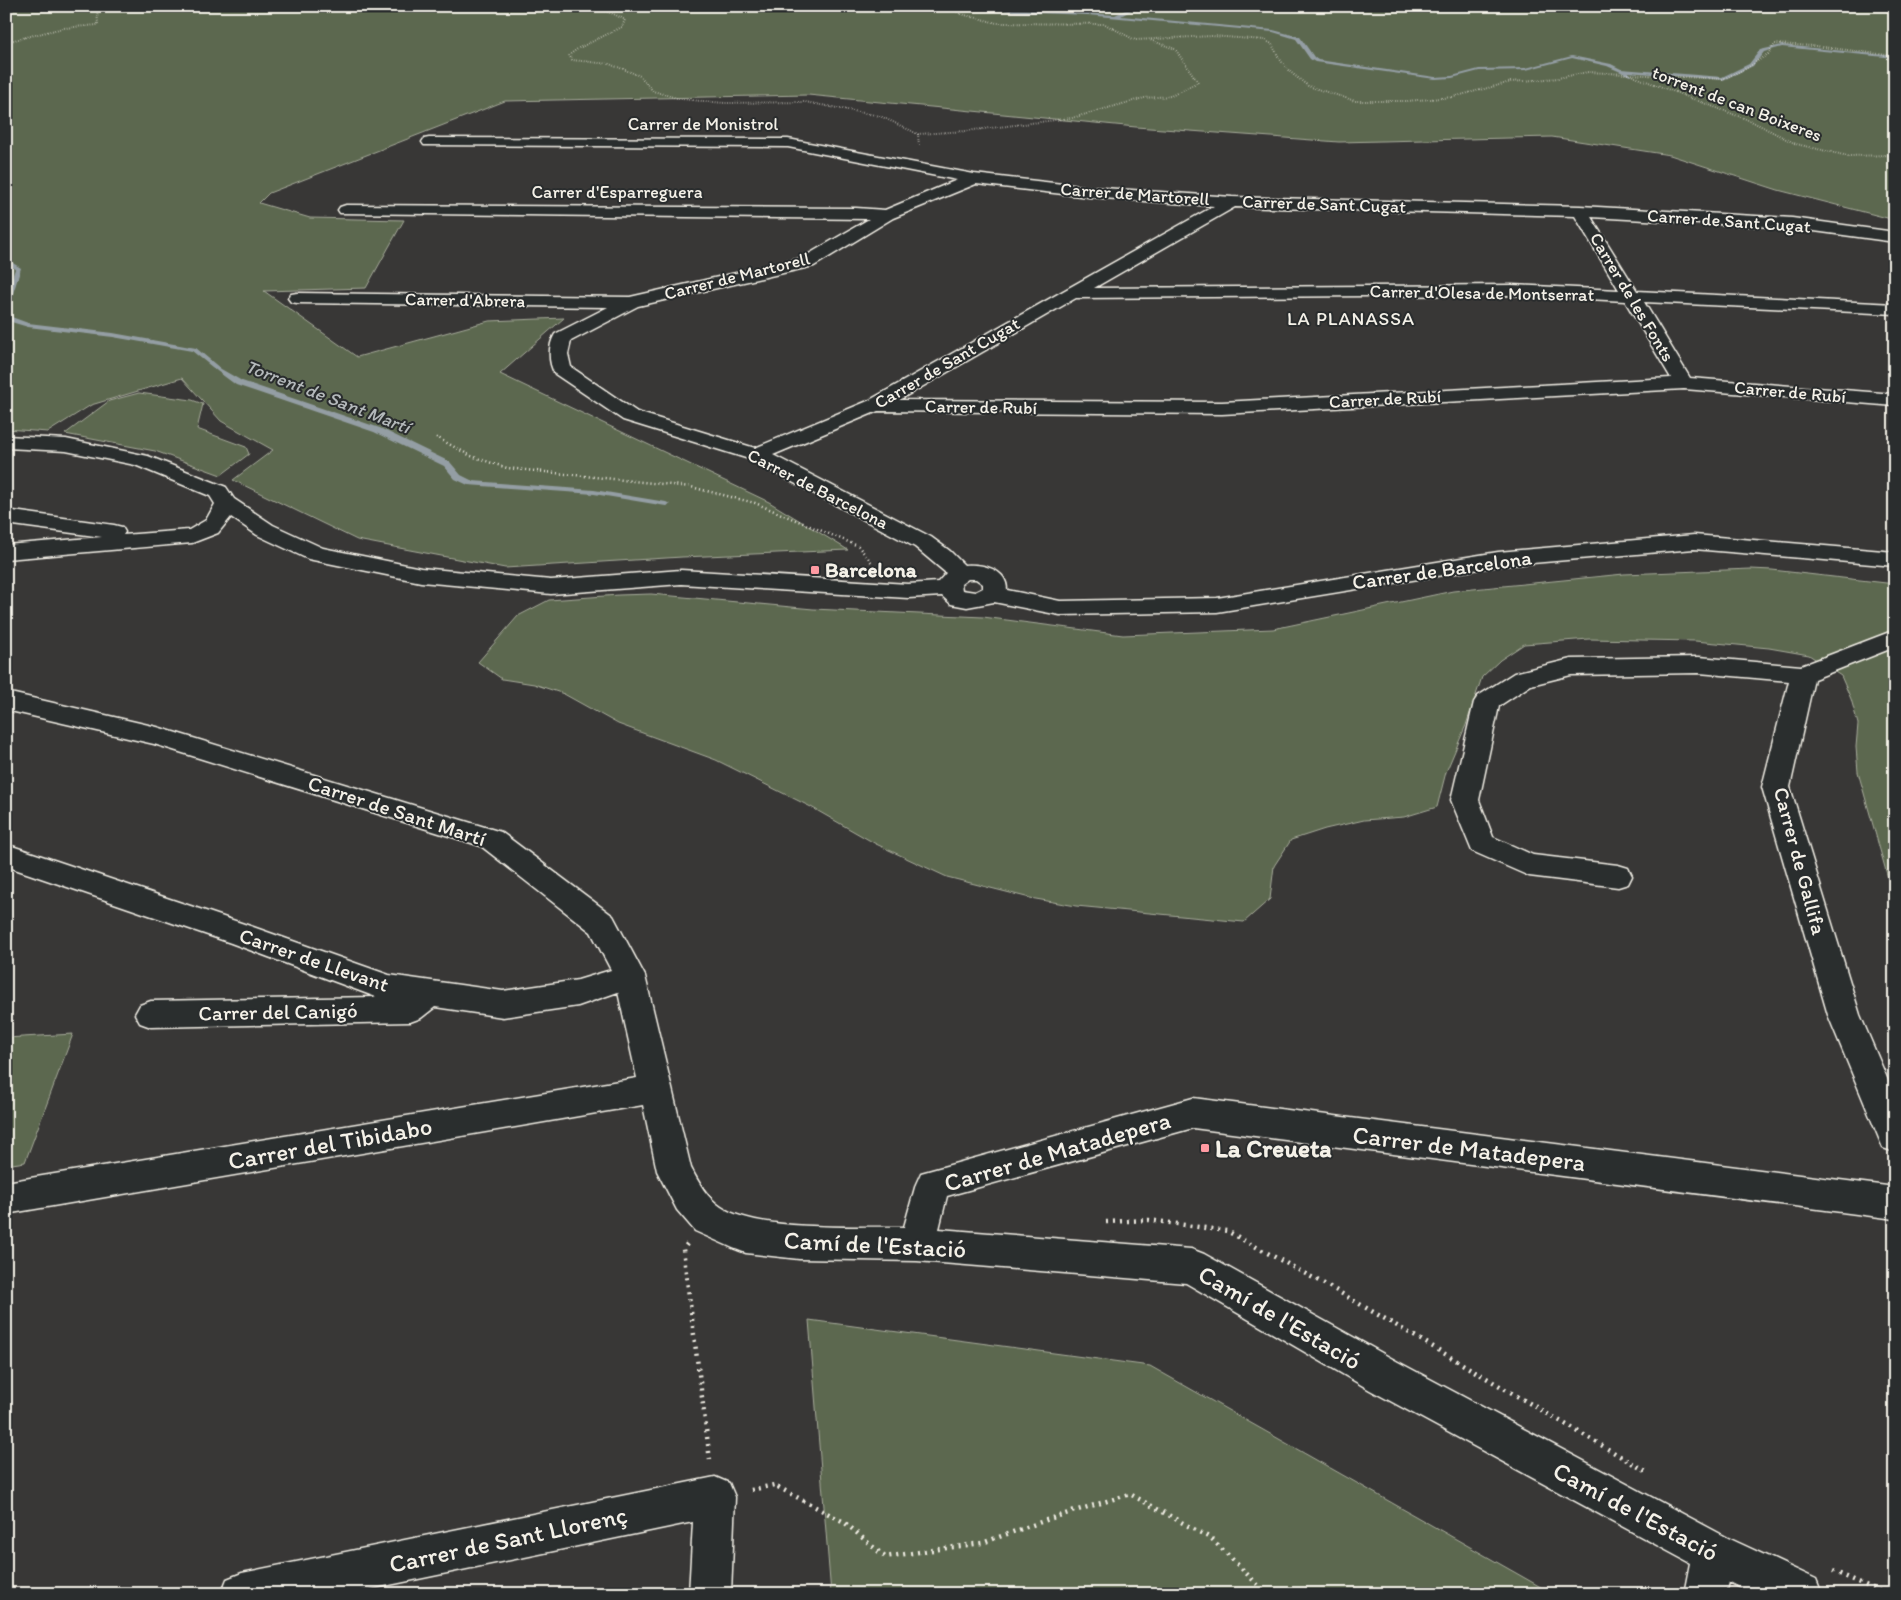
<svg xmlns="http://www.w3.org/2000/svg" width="1901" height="1600" viewBox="0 0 1901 1600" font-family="Itim,sans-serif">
<rect width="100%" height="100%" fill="#383736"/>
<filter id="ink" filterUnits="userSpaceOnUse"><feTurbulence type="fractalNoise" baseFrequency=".02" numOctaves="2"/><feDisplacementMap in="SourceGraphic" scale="10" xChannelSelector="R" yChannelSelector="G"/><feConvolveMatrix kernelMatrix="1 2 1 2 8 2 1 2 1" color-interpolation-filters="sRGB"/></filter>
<g filter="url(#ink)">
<path fill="#5c684f" stroke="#a8ac9c" d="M6,6h1889v214l-117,-30 -108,-35 -118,-18 -213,5 -203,-15 -328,-32 -303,6 -236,92 -10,10 51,15 94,2 -38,68 -102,3 93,66 132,-36 75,-3 -64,56 269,128 79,48 -166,7 -177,11 -148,-28 -124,-60 40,-30 -52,-29 -39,-43 -91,27 -43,27 -42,-3z
M139,393l53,7 11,4 -6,25 49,18 3,7 -28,21 -66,-24 -90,-17 44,-33z
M1751,569l21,1 123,14v319l-37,-131 -2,-25 2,-23 -7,-25 -10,-23 -32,-21 -40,-7 -74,-7 -106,-2 -65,5 -24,16 -18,17 -16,48 -20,47 -9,35 -33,10 -40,3 -39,9 -34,11 -17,26 -4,33 -26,23 -168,-16 -46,-8 -83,-21 -71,-33 -65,-37 -95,-47 -98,-36 -54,-30 -30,-10 -32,-5 -24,-17 40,-46 31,-16 70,-5 32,-1 162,15 170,8 140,18 150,-6 180,-38 171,-17z
M73,1034l-48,128 -19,3v-127z
M809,1320l341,46 403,228h-722z"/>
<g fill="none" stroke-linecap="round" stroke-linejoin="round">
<path fill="#949ea4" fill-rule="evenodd" d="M981,6l134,9 18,-9h6l-18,10 152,14 27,7 14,20 4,3 117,17 17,-1 27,-7 47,-1 46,-12 39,8 10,5 101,8 27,-13 11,-14 22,-5 113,11v2l-113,-11 -18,5 -11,14 -30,14 -95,-8 4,3 -2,1 -23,-10 -35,-8 -46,12 -47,1 -27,7 -17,1 -120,-17 -5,-3 -14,-20 -23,-7 -186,-17 -73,-3z
M6,259l15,9 -12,38 -3,2v-13l9,-26 -9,-5z
M6,315l22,8 85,10 83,15 25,21 21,12 138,47 70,34 11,13 12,6 121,9 72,12 4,2 -4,2 -72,-12 -126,-9 -13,-6 -11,-13 -70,-34 -138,-47 -19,-14 -25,-20 -79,-14 -85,-10 -20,-6z"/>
<defs>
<path id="street" d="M429,138l359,1 186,35 115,13 143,10 348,9 212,12 103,14v10l-103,-14 -201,-11 46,74 258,13v10l-251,-12 46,76 205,16v12l-211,-17 -462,25 -344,-3 -105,44 158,82 19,14 14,14c17,-1 43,3 43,25l53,11 157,-3 281,-46 196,-17 201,17v14l-201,-17 -196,17 -281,46 -157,3 -66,-13 -27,5 -16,-3 -9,-8 -34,2 -227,-14 -130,10 -130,-12 -113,-23 -51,-24 -26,-18 -13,16 -26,10 -186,16v-14l96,-8 -96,-13v-14l108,15 8,2 3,5 -2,3 66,-5 17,-10 9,-16 -5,-8 -75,-31 -69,-14 -60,-3v-12l60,3 82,17 78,31 8,12 39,26 50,23 98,20 130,12 130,-10 227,14 30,-2 8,-9 -31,-26 -166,-88 -126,-39 -68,-46c-7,-11 -7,-29 0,-40l53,-27 -311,-4 -6,-1 -3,-4 3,-4 6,-1 333,4 172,-39 67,-39 -529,-6 -2,-3 2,-3 6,-2 510,3 29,2 72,-30 -169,-33 -364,-2 -2,-3 2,-3zM976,184l113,13 125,9 -346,195 -113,47 -118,-36 -66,-45 -3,-13 3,-13 67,-35 176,-40 79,-48zM1235,207l340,9 44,74 -107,-5 -418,3zM1512,295l113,6 46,77 -449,24 -323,-2 177,-102zM968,579h8l7,5v4l-8,4 -13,-2 -1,-6z
M1895,630v17l-81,32 -24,108 70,228 35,82v55l-12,-4 -55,-133 -66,-228 27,-106 -90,-8 -128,2 -40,10 -32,21 -20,94 14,37 40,18 85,10 10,3 4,8 -4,8 -10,3 -89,-11 -57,-25 -21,-51 23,-98 4,-6 36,-23 57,-14 128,-2 102,9z
M6,692l151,35 344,105 112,84 32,60 46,192c7,14 16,30 30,39 36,25 138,19 183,20l12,-43 5,-11 272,-75 702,89v32l-702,-91 -246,68 -8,33 252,20 13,5 194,108 330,176 88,41 6,15h-69l-24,-12 -3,12h-42l6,-31 -320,-173 -184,-107 -269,-22 -118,-2 -53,-6 -13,-5 -38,-17 -18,-21 -20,-39 -14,-66 -637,109v-32l631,-104 -19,-86 -40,14 -75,11 -68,-10 -14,11 -11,4 -259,5 -11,-4 -5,-9 5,-9 11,-4 225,-4 -145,-54 -225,-77v-22l247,83 136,48 114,16 75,-11 33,-10 -20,-38 -110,-86 -327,-102 -148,-34z
M715,1477l14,6 6,14 -4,97h-42l4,-72 -347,72h-125l6,-15 15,-6z"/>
</defs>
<use href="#street" stroke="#f4f1e8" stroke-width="3"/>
<path stroke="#f4f1e8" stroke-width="2" stroke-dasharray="0.5 2" stroke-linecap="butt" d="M531,6l-1,2c32,-1 66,-6 95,12l-3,7 -43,21 -10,7 3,5 37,4 14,5 17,7 13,15 27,8 45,4 80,-1 75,14 38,18 48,-3 106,-13 72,-20 27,-2 27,-14 -23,-33 -25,-9
M946,6l15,8 36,9 108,1 30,16 77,-4 52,4 8,4 7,14 10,13 19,15 47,15h52l46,-4 58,-15 47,-4 30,-6 135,7 24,-11 21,-14 7,-10 40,2 80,10
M6,42l57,-14 35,-3 -1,-19
M1633,76l118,45 45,23 52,12 47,-1
M918,134l1,12
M6,154l2,17 3,7 -5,7"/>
<path stroke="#f4f1e8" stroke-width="2.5" stroke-dasharray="1 3" stroke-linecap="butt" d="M436,437l35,19 36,12 184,19 64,16 103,43 15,18"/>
<path stroke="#f4f1e8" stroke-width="4.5" stroke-dasharray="2 5" stroke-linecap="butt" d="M1106,1222l43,-2 78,11 112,61 310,181
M687,1244l-4,5 27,211
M751,1490l23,-5 70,37 41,35 97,-14 70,-25 78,-24 82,45 55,55
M1833,1571l53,23"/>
<use href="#street" fill="#2a2d2e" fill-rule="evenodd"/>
</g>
</g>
<g fill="#ff9aa2" stroke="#2a2d2e" stroke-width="2">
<rect x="810" y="565" width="10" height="10" rx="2.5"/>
<rect x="1200" y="1143" width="10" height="10" rx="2.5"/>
</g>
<g text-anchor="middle" stroke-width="4" stroke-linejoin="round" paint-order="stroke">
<g font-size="18" fill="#f4f1e8" stroke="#2a2d2e">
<text transform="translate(1737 104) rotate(21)" y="6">torrent de can Boixeres</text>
<text x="703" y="130">Carrer de Monistrol</text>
<text x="617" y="198">Carrer d'Esparreguera</text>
<text transform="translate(1135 194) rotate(4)" y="6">Carrer de Martorell</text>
<text transform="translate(1324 204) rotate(2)" y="6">Carrer de Sant Cugat</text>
<text transform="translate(1729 221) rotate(4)" y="6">Carrer de Sant Cugat</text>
<text transform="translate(737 276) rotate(-14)" y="6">Carrer de Martorell</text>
<text transform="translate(1482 293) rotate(1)" y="6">Carrer d'Olesa de Montserrat</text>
<text transform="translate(1632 297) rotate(59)" y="6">Carrer de les Fonts</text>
<text transform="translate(465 300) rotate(1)" y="6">Carrer d'Abrera</text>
<text transform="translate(947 363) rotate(-30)" y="6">Carrer de Sant Cugat</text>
<text transform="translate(1790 392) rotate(5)" y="6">Carrer de Rubí</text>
<text transform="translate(1385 399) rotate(-3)" y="6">Carrer de Rubí</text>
<text transform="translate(981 407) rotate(1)" y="6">Carrer de Rubí</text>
<text transform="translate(818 489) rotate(27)" y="6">Carrer de Barcelona</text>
</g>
<g font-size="19" letter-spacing="1" fill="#f4f1e8" stroke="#2a2d2e">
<text x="1351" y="325">LA PLANASSA</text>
</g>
<g font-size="19" font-style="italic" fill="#b4b9bb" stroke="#2a2d2e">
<text transform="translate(328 396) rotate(21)" y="7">Torrent de Sant Martí</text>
</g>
<g font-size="21" font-weight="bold" fill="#f4f1e8" stroke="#2a2d2e" text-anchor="start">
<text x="825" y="577">Barcelona</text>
</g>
<g font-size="21" fill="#f4f1e8" stroke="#2a2d2e">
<text transform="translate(1442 570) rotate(-8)" y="7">Carrer de Barcelona</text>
<text transform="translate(397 811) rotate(18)" y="7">Carrer de Sant Martí</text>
<text transform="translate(1800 861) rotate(75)" y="7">Carrer de Gallifa</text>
<text transform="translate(314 960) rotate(19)" y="7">Carrer de Llevant</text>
<text transform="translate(278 1012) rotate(-1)" y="7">Carrer del Canigó</text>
</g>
<g font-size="25" fill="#f4f1e8" stroke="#2a2d2e">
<text transform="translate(330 1143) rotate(-10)" y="9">Carrer del Tibidabo</text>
<text transform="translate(1469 1148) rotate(7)" y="9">Carrer de Matadepera</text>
<text transform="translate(1057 1151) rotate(-16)" y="9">Carrer de Matadepera</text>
<text transform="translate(875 1244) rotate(3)" y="9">Camí de l'Estació</text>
<text transform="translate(1280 1317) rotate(30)" y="9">Camí de l'Estació</text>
<text transform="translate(1636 1511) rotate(28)" y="9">Camí de l'Estació</text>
<text transform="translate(508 1539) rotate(-12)" y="9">Carrer de Sant Llorenç</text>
</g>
<g font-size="25" font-weight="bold" fill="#f4f1e8" stroke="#2a2d2e" text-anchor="start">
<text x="1215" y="1157">La Creueta</text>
</g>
</g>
<rect width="1901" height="1600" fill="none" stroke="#2a2d2e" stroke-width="25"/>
<rect x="12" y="12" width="1876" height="1575" fill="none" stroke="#f4f1e8" stroke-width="2" filter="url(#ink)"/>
</svg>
